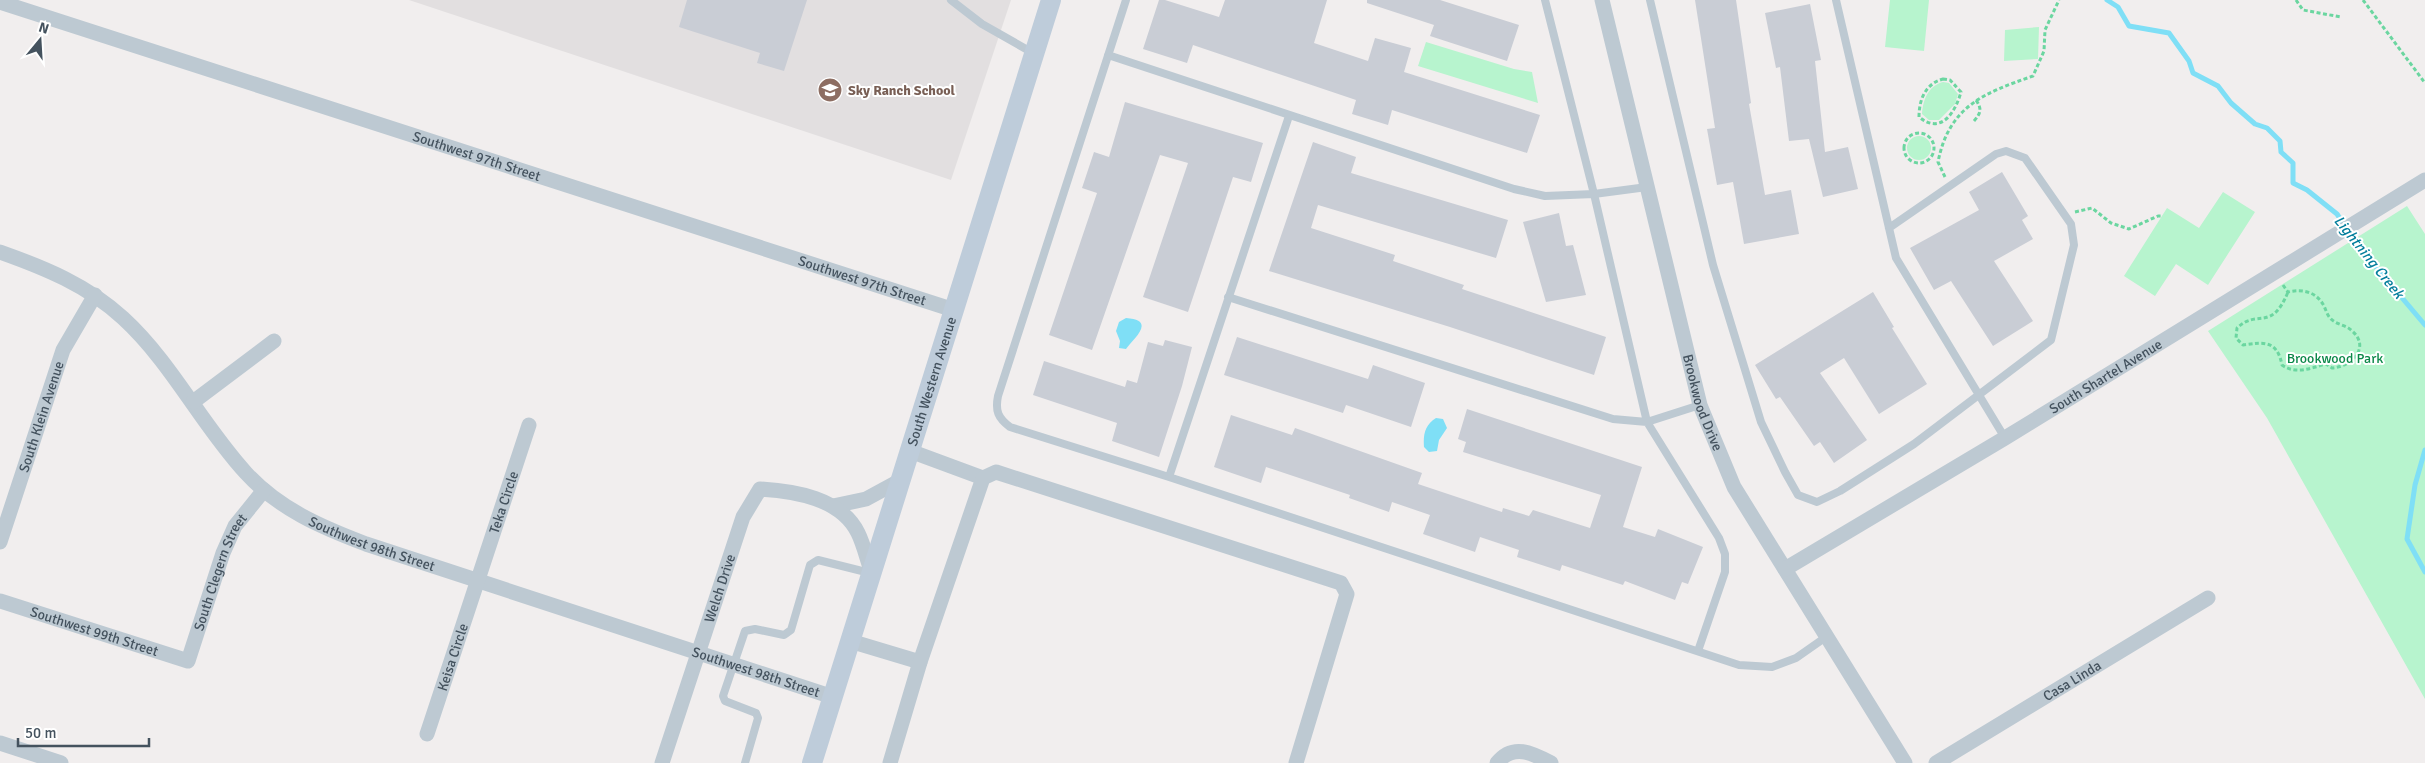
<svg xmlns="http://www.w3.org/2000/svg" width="2425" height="763" viewBox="0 0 2425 763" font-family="Signika,sans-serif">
<rect width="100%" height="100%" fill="#f1eeee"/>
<path fill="#e2dfe0" d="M409,0h602l-60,180z"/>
<path fill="#b7f4ce" d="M1890,0h39l-5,51 -39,-4z
M2039,27l-1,32 -34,2 1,-31z
M1426,42l88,27 18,3 6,31 -120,-37z
M1943,82l6,1 9,11 -3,10 -16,16h-10l-7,-6c1,-14 6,-28 21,-32z
M1907 148a12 12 0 1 1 24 0a12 12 0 1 1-24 0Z
M2223,192l32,20 -47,73 -32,-21 -21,32 -31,-20 43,-68 32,20z
M2407,206l18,28v465l-158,-281 -59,-87z"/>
<path fill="#7fdff6" d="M1126,318c32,2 6,22 0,31l-7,-1 1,-7 -4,-10 3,-9z
M1436,418l7,1 4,9 -8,12 -2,11 -8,1 -5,-5c-1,-13 1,-22 12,-29z"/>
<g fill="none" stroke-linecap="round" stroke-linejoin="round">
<path stroke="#7fdff6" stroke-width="5" d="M2107,0l11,7 11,19 40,7 20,28 4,12 25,13 13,17 24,21 12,4 13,13 1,11 12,11v20l14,7 30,24 22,33 66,78
M2425,450l-10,35 -8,54 18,33"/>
</g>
<path fill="#c9cdd5" d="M687,0h120l-23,71 -27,-8 3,-10 -81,-26z
M1159,0h6l54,17 6,-17h102l-13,43 54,18 7,-23 36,10 -7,24 136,43 -13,38 -135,-43 -4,15 -36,-11 4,-14 -163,-55 -6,18 -44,-14z
M1367,0h73l79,25 -12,36 -77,-25 4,-11 -67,-22z
M1695,0h41l15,103 -2,1 16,91 26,-5 8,44 -55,10 -11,-62 -16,3 -10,-56 8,-1z
M1810,4l11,56 -6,1 10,91 23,-5 10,42 -35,8 -14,-58 -20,2 -9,-74 -4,1 -11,-55z
M1125,102l138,41 -12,39 -18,-5 -45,135 -45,-15 45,-134 -28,-8 -68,195 -43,-15 48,-142 -15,-5 12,-36 15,5z
M1313,142l43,15 -5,16 157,47 -12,38 -178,-53 -7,23 84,27 -2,6 71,24 -2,4 144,48 -12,38 -144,-48 -181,-56z
M2002,172l26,44 -6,4 11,19 -39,22 39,60 -40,25 -42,-65 -17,9 -24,-42 69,-38 -10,-18z
M1559,213l7,33 7,-1 13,50 -40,7 -23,-80z
M1873,292l21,35 -2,1 35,56 -48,30 -35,-56 -24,15 47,67 -33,23 -14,-21 -6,4 -34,-49 -4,2 -21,-34z
M1237,337l131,42 5,-14 52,18 -14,44 -65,-22 -3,8 -119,-38z
M1165,340l27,7 -10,39 -23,71 -47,-16 5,-18 -84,-28 11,-34 81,26 2,-7 10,3 11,-41 15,4z
M1467,409l175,58 -19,60 32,10 3,-8 45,18 -15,37 -6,-2 -7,18 -50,-19 -2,4 -61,-20 -2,6 -43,-14 2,-7 -39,-13 -5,15 -52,-18 7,-19 -38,-13 -3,10 -40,-14 1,-3 -84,-28 -5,16 -47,-16 17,-52 61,20 3,-7 127,45 -4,11 84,28 1,-4 26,8 4,-6 57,18 11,-33 -138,-43 3,-10 -8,-3z"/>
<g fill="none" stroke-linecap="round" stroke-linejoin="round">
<path stroke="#6bd6a0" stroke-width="3" stroke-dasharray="4 2.5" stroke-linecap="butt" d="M2296,0l7,10 38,7
M2363,0l62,83
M1943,79l7,1 11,12c-6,21 -20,43 -42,25 0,-17 6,-33 24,-38z
M1974,121c7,-8 8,-12 2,-21
M1904 148a15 15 0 1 1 30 0a15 15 0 1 1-30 0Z
M1945,177l-7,-15c11,-56 46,-69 95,-86l11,-25 1,-21 14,-30
M2075,212l17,-4 19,15 18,6 29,-13h4
M2283,285l5,7c14,-3 28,-1 36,14 2,4 3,9 7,13 6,6 15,6 20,11 21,17 0,37 -19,38l-6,-4c-15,4 -30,11 -44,1 -5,-25 -18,-23 -39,-20l-7,-7 1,-10c21,-20 34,5 51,-36"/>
<path stroke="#bdc9d2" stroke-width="8" d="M951,0l31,24 51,29
M1126,0l-128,396c-3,15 0,22 12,31l159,50 570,188 33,2 24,-9 30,-21
M1545,0l49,194 53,228 72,116 6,16v18l-27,79
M1650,0l63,265 48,157 24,50 13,23 19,7 23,-11 74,-47 137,-104 23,-95 -3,-21 -46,-66 -19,-7 -10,3 -107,74
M1836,0l60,258 109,180
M1108,55l406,134 31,7 49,-2 53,-7
M1228,297l385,122 34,3 53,-17
M1169,477l120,-361
M745,763l13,-45 -2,-5 -31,-12 -2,-5 22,-65 10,-2 29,6 7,-5 19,-65 8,-5 52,13"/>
<g stroke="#bdc9d2" stroke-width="15">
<path id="s1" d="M1602,0l98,405 34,82 171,276"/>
<path id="s2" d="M0,2l954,308"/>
<path id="s3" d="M0,252c45,16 87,33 123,66 49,45 78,106 123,155 33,36 75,54 120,71l467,153"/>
<path d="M193,402l81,-61"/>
<path d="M910,451l73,27"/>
<path d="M833,506l33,-7 35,-19"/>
<path id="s4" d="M0,542l63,-192 32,-55"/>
<path id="s5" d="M1785,569l220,-131 420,-258"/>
<path id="s6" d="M0,601l188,60 35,-108 12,-27 29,-36"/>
<path d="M850,641l70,21"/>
<path id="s7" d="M427,734l102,-309"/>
<path d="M0,743l61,20"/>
<path id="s8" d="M662,763l81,-246 17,-28c34,2 81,9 98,44 6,12 9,27 14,40"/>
<path d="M890,763l30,-101 63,-184 13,-6 345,111 6,11 -51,169"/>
<path d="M1497,763c16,-20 35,-10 54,0"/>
<path id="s9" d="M1936,763l272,-165"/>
</g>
<path stroke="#beccda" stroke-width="20" id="s10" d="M812,763l239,-763"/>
</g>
<defs>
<symbol id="school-disc" viewBox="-11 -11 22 22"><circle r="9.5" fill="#8d6e63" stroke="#fff"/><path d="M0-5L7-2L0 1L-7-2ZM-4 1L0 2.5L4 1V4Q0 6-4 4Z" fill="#fff"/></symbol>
</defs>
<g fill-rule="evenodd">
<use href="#school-disc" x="816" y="76" width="28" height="28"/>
</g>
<g text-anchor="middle" stroke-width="4" stroke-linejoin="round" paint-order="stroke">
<g font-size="14" font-weight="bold" fill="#785e54" stroke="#fff" text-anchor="start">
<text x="848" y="95">Sky Ranch School</text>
</g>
<g font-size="14" fill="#44525e" stroke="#fff">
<text dy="5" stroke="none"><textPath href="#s2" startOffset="501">Southwest 97th Street</textPath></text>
<text dy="5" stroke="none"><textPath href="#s2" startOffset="906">Southwest 97th Street</textPath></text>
<text dy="5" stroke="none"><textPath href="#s5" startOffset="374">South Shartel Avenue</textPath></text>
<text dy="5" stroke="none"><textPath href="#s10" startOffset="400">South Western Avenue</textPath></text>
<text dy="5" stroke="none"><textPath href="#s1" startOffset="415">Brookwood Drive</textPath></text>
<text dy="5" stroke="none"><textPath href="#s4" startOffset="132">South Klein Avenue</textPath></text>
<text dy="5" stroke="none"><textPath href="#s7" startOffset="244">Teka Circle</textPath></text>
<text dy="5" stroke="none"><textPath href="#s3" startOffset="485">Southwest 98th Street</textPath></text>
<text dy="5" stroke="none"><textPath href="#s6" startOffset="292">South Clegern Street</textPath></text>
<text dy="5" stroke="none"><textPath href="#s8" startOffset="184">Welch Drive</textPath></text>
<text dy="5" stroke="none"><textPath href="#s6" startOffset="99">Southwest 99th Street</textPath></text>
<text dy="5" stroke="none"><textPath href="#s7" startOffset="81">Keisa Circle</textPath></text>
<text dy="5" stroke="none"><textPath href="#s3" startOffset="890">Southwest 98th Street</textPath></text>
<text dy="5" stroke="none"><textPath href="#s9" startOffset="159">Casa Linda</textPath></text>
</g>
<g font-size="14" fill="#0c8849" stroke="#fff">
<text x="2335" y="363">Brookwood Park</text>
</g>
<g font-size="15" font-style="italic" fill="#037e9c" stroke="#fff">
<text transform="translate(2369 257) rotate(51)" y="5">Lightning Creek</text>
</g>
</g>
<g transform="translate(40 40) rotate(18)" stroke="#ffffff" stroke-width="4" paint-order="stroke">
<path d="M0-4L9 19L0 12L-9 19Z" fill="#44525e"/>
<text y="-8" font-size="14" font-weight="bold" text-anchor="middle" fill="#44525e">N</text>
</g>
<path d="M18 738v8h131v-8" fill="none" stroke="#44525e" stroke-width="2.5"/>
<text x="25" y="738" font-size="15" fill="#44525e" stroke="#ffffff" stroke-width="4" paint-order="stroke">50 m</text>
</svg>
